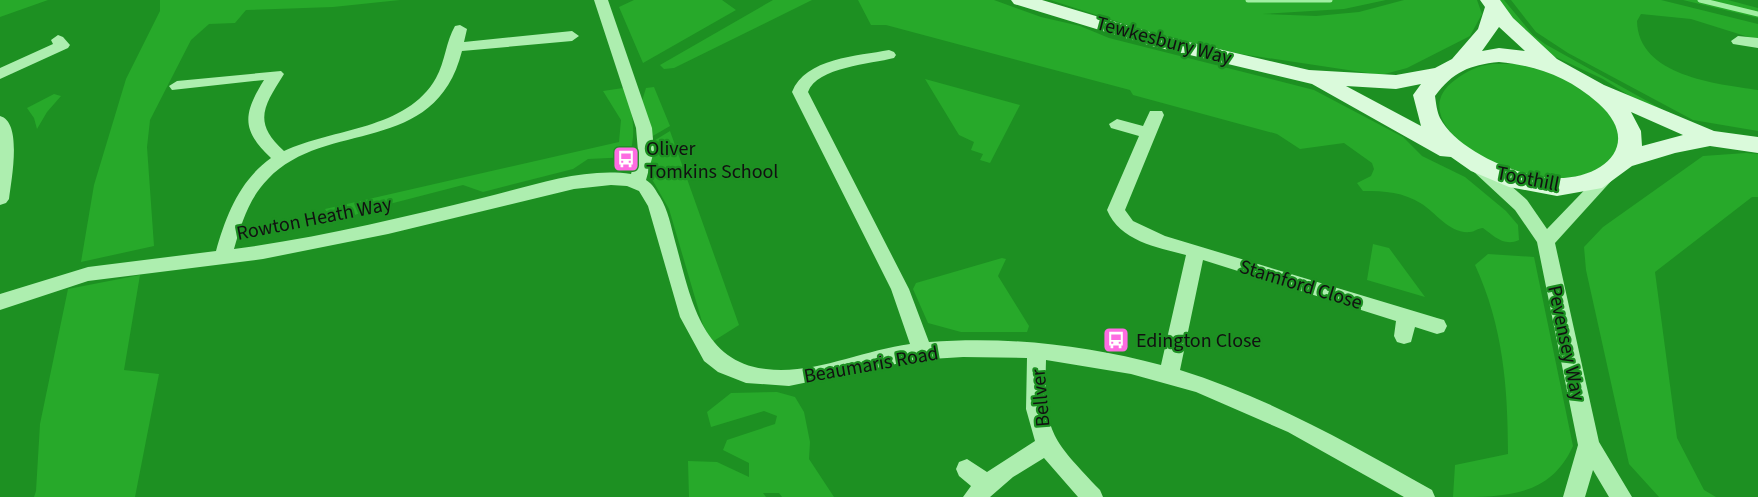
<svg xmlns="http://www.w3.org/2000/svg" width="1758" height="497" viewBox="0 0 1758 497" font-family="'Source Sans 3',sans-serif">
<rect width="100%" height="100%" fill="#1d9022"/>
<path fill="#27a92a" d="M0,0h48l-48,17z
M160,0h240l-67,7 -87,3 -11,13 -26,1 -18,16 -41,80 -3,27 7,99 -73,16 13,-77 32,-106 34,-68z
M634,0h88l14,10 -93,53 -24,-56z
M773,0h39l-138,68 -10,1 -4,-4z
M858,0h136l47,17 39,9 29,12 205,52 89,47 19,19 43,21 41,34 12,14 1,15c-15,7 -25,-4 -36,-12 -5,0 -9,4 -13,4 -20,2 -34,-19 -48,-28 -19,-12 -37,-13 -59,-13l-6,-8 14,-7 3,-7 -2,-6 -28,-20 -44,6 -23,-15 -144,-39 -3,-5 -244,-65h-15z
M1050,0h336l-42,9 -82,5 54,2 43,-4 45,-12h73l5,14 -12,22 -63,32 -26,7 -140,-21 -79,-18z
M1498,0h6l29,35 12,9 120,67 -16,-3 -46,-29 -52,-24 -27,-22z
M1511,0h150l97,24v16l-67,-21 -50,-5 -4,7c1,55 80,63 121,69v41l-65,-11 -125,-67 -32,-21z
M1683,0h45l30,8v10z
M1492,64h25l42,11 47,32 16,29c-4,8 -6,19 -12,24 -61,57 -221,-33 -155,-80 12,-9 22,-14 37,-16z
M925,79l95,26 -30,58 -10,-3 3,-6 -12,-4 3,-8 -15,-7z
M654,87l16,39 -19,11 -9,-36 4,-13z
M623,88c10,23 14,44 6,69l-41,2 -15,10 -90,23 -20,-7 -89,23 -33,12 -10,-2 -6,-9 294,-67 2,-22 -18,-29z
M54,94l7,2 -14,16 -10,17 -3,-11 -7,-10z
M670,131l69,194 -27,17 -9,-17 -34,-116 -20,-35 3,-32z
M1746,153l12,1v43h-6l-97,75 22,166 27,52 12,7h-57l-30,-33 -43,-194 -2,-23 19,-20 100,-71z
M1373,244l16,4 36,49 -58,-17z
M1488,254l46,3 39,189c-23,51 -68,51 -120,51l2,-32 53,-11c0,-67 -5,-128 -33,-189z
M1002,258l4,1 -8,17 31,50 -2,6h-66l-33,-9 -15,-34 3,-6z
M140,275l-16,95 35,4 -24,123h-101l2,-6 4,-67 28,-135z
M777,392l18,5 9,15 6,30 -1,17 25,38h-52l-3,-4h-16l3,4h-77l-1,-36 29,1 32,15v-14l-26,-13 4,-10 48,-16 2,-8 -13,-5 -53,16 -4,-15 24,-19z"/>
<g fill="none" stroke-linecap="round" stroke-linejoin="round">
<path stroke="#a1efa2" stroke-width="5" d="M1248,0h82
M1700,0l58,14"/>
<path fill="#adeeaf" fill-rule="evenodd" d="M594,0h14l44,128 2,23 -8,29c7,4 10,11 14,17 8,13 11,29 15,44 15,53 25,121 91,128 48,6 97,-19 144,-25l-19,-55 -99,-197c13,-34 66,-36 97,-42l5,2 2,3 -2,3c-23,6 -77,9 -86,34l101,197 20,53c79,-6 156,3 232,23l25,-110c-30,-8 -66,-14 -79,-45l32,-74 -28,-8 -2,-4 8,-5 26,7 7,-15h12l2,4 -39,95 8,11 32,15 272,82 7,2 3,6 -3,6 -7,2 -22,-7 -4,15 -7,2 -7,-2 -3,-6 2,-15 -193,-61 -23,110c90,28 170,74 252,120l3,7h-31l-116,-65 -92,-40 -65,-18 -85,-14c-2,74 5,78 54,130l3,7h-25l-34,-39 -31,19 -23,20h-27l8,-11 -12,-10 -3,-7 3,-7 8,-3 20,13 48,-31 -9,-32 1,-51 -64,-1 -48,3 -126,26 -43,-3 -28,-11 -14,-11 -24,-44 -32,-111 -9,-15 -12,-5 -16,-1 -37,4 -186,45 -125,25 -175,22 -88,29v-16l88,-27 128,-16c10,-36 24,-71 55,-93 -30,-28 -28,-44 -7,-78l-92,10 -3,-4 8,-5 104,-10 3,3c-20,32 -32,48 0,77 49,-23 123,-21 152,-73 9,-16 10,-37 19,-52l5,-1 7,4 -3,13 108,-11 7,5 -7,5 -110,10c-27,107 -136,67 -194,128 -19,19 -27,45 -34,70 84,-11 166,-31 248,-51 47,-11 100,-31 149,-24l7,-23 -2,-23z
M58,35l5,2 7,8 -2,3 -68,31v-11l53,-24 -2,-4z
M1738,36l20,2v10l-25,-4 -2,-3z
M0,116c23,6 11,65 9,83l-3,4 -6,2z
M1480,162l6,2 41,36 20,29 52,-54h12l2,4 -58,64 44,199 33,55h-23l-16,-27 -8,27h-22l15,-52 -41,-203 -22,-32 -41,-38 -2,-4z"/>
<path fill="#dafadb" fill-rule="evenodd" d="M1011,0h31l121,36 146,34 87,5 39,-7 17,-9 26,-30 7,-22 -5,-7h20l13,18 44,41 47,26 110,46 44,6v16l-48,-7 -35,7 -43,13 -30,22 -45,8 -48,-9 -38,-16 -20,-14 -11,-1 -128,-72 -160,-38 -138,-42zM1499,27l26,24 -26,-3 -17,3zM1499,62c39,4 69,15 99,41 45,40 7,75 -40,75 -36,1 -101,-27 -118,-60 -3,-6 -4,-15 -5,-22 18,-24 34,-31 64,-34zM1421,84l-8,11 8,31 -75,-40 50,3zM1631,112l52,23 -41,11 -1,-15z"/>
</g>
<defs>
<symbol id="bus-square" viewBox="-11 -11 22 22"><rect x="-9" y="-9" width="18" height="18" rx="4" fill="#fd6ce1" stroke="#1d9022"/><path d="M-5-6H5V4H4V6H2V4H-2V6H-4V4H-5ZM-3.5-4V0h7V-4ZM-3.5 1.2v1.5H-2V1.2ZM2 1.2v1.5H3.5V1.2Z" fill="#fff"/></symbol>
</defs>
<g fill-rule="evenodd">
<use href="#bus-square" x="611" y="144" width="30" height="30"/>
<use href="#bus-square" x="1101" y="325" width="30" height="30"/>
</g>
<g text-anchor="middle" stroke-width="4.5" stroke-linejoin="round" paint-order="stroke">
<g font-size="20" fill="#111" stroke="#1d9022">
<text transform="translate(1164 40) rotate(15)" y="7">Tewkesbury Way</text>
<text transform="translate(1528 178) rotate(11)" y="7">Toothill</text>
<text transform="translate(314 218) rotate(-11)" y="7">Rowton Heath Way</text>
<text transform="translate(1301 284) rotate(17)" y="7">Stamford Close</text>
<text transform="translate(1567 343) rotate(78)" y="7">Pevensey Way</text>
<text transform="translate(871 364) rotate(-10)" y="7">Beaumaris Road</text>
<text transform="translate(1040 398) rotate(-95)" y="7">Bellver</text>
</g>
<g font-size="20" fill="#111" stroke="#1d9022" text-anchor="start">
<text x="646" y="155">Oliver<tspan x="646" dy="23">Tomkins School</tspan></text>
<text x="1136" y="347">Edington Close</text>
</g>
</g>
</svg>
